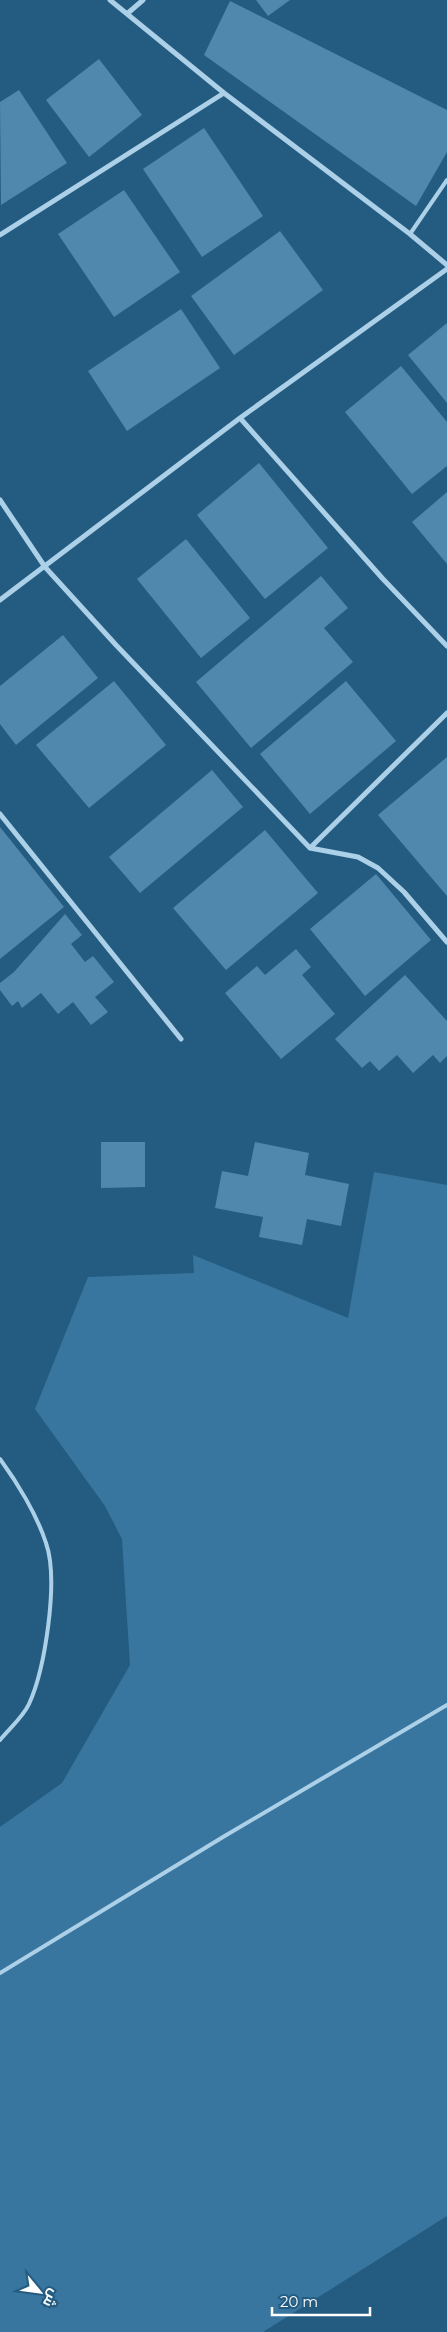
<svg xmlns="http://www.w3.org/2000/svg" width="447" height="2332" viewBox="0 0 447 2332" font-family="Montserrat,Cairo,sans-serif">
<rect width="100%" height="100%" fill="#245c81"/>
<path fill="#38769f" d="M374,1172l73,13v1031l-184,116h-263v-505l62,-44 68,-118 -8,-126 -17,-33 -70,-97 53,-132 106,-4 -1,-18 155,63z"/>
<path fill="#5087ac" d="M256,0h34l-22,16z
M230,1l217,109v42l-31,54 -212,-151z
M99,59l43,56 -53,42 -43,-57z
M19,90l48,73 -66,42 -1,-103z
M204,128l59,88 -61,41 -59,-88z
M124,190l56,82 -66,45 -56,-83z
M280,231l43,59 -89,65 -43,-59z
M181,309l39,59 -93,63 -39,-60z
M447,323v80l-39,-48z
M401,366l46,56v44l-35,28 -67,-82z
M259,463l69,85 -63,51 -68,-84z
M447,492v72l-35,-42z
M186,539l64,79 -49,40 -64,-79z
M321,576l27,32 -24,20 29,34 -102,86 -55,-66z
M63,635l35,43 -82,67 -16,-21v-38z
M114,681l52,64 -77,63 -53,-63z
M346,681l50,60 -86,73 -50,-60z
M447,757v139l-69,-81z
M212,770l31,37 -103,86 -31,-36z
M0,827l64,80 -64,52z
M265,830l53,63 -92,77 -53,-62z
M376,874l55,66 -66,56 -55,-67z
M65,914l17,21 -11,9 14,18 8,-6 21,26 -19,15 13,15 -17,13 -18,-23 -15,12 -17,-21 -19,15 -4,-7 -6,5 -12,-16v-7l14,-11z
M296,949l15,18 -9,8 33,39 -54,45 -56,-66 32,-27 8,9z
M405,975l42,46v35l-7,7 -7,-8 -20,18 -16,-18 -18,16 -9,-10 -8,7 -27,-29z
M101,1142h44v45l-44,1z
M255,1142l54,11 -4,22 44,9 -8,42 -34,-7 -5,26 -43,-8 4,-20 -48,-9 7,-37 26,5z"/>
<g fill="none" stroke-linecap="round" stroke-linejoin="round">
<path stroke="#abd0e7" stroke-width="4" d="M410,234l37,-54
M0,1459c17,23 37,56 46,84 13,37 -1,126 -17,161 -6,13 -20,25 -29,36
M0,1973l223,-136 224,-132"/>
<path stroke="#abd0e7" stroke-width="5" d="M110,0l114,93 186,141 37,31
M128,13l15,-13
M0,235l224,-142
M240,418l143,161 64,67
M0,500l45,67 71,78 194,203 48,9 20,11 26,24 43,50
M0,600l240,-182 207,-149
M0,814l181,225
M310,848l137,-135"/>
</g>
<g transform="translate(40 2292) rotate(119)" stroke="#245c81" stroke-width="4" paint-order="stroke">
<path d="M0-4L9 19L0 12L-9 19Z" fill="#ffffff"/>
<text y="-8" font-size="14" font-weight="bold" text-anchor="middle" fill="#ffffff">ش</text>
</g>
<path d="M272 2307v8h98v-8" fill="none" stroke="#ffffff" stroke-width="2.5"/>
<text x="280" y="2307" font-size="15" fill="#ffffff" stroke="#245c81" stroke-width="4" paint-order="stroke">20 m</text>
</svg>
